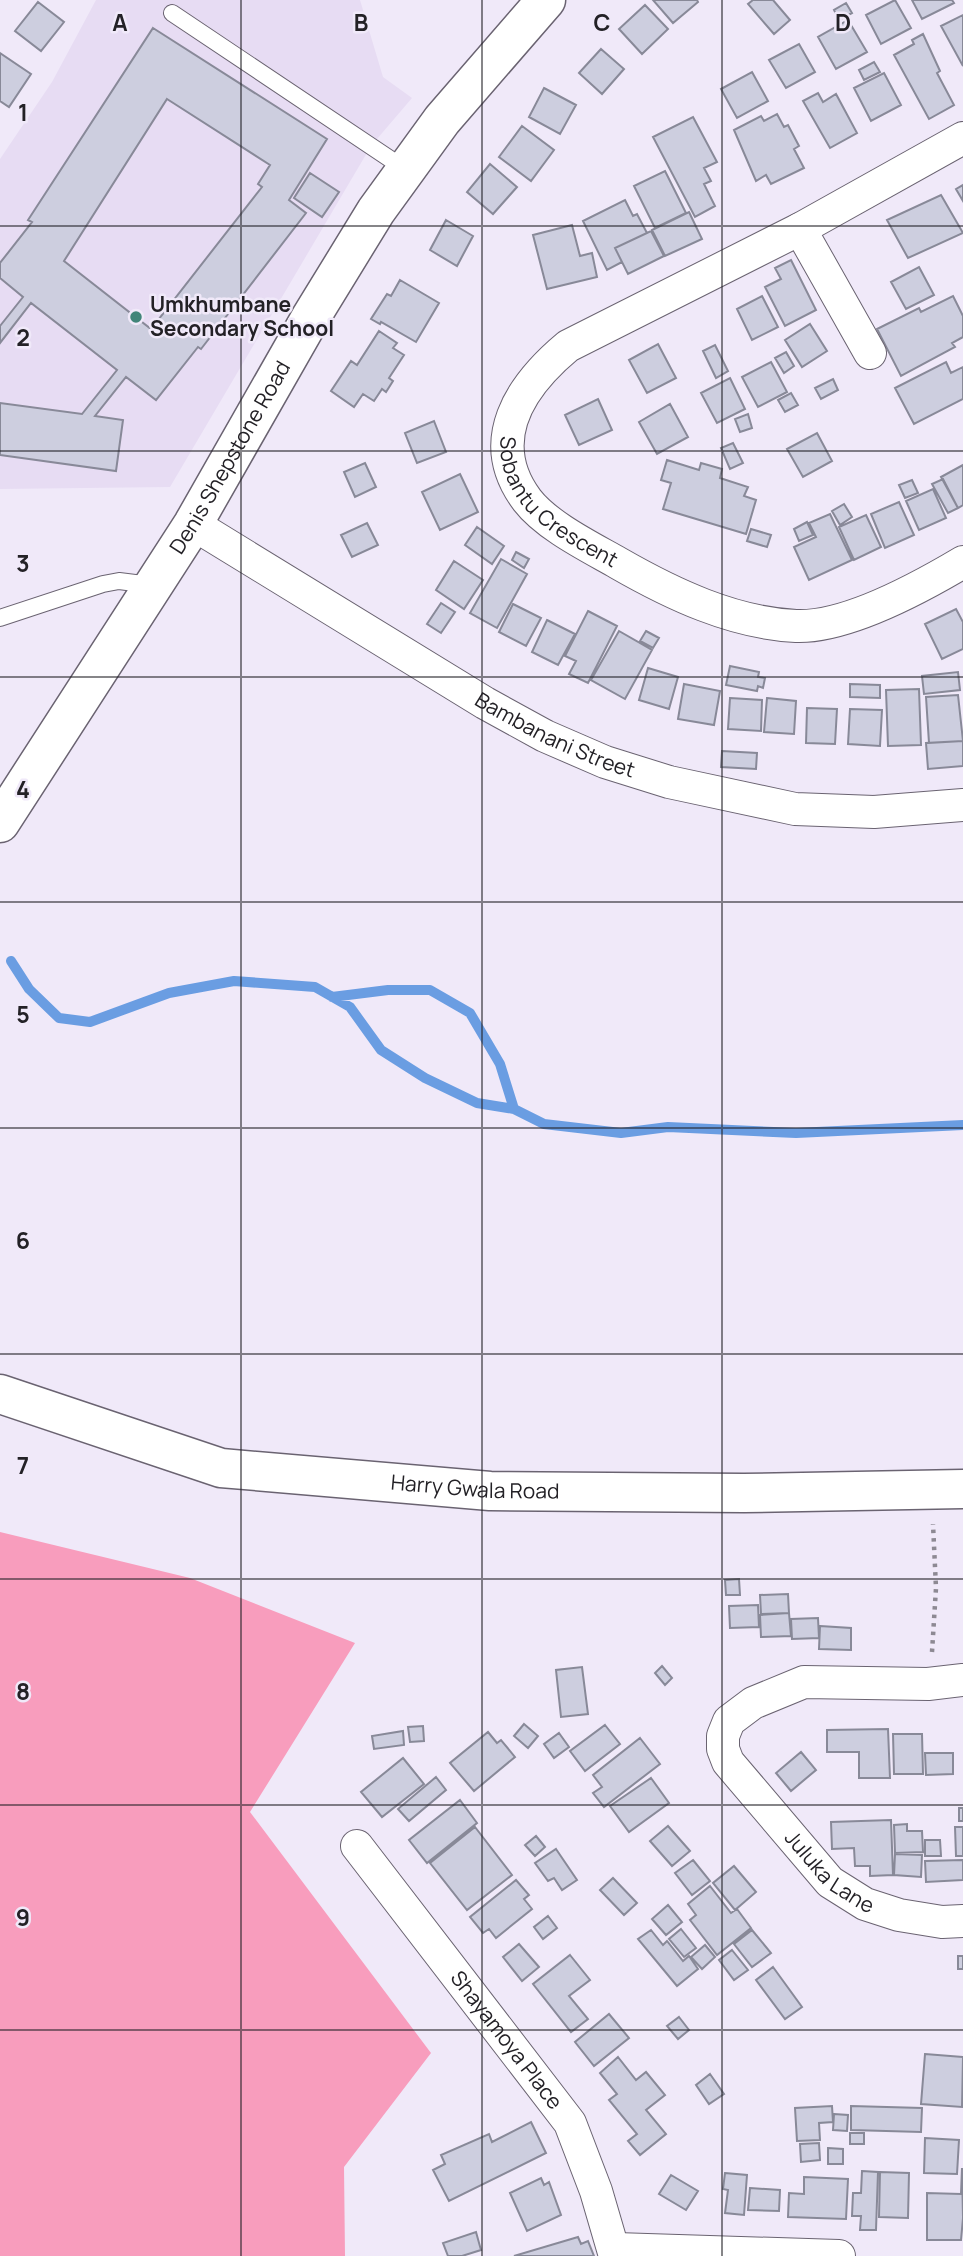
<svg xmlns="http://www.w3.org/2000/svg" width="963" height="2256" viewBox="0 0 963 2256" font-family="Manrope,sans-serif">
<rect width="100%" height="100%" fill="#f0e9f9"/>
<path fill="#e7dcf3" d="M96,0h264l23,77 29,21 -41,48 -201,341 -170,2v-330l52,-77z"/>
<path fill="#f89dbd" d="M0,1532l190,46 165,65 -105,169 181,241 -87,114 1,89h-345z"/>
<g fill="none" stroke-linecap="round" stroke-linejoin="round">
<path stroke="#6a9de2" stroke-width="10" d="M11,961l18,28 30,29 31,4 79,-29 65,-12 81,6 35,20 31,43 44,28 52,25 37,6 30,15 77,9 47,-6 128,6 167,-8
M332,997l56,-7h42l40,23 30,51 14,45"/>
</g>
<path fill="#cdcedf" stroke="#888998" stroke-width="2" fill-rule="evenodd" d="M653,0h44l1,2 -25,21z
M753,0h20l17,20 -16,14 -26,-30z
M895,0l16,28 -30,16 -15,-29z
M912,0h40l2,3 -32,16z
M38,2l26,20 -23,29 -26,-20z
M846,3l6,10 -13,7 -5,-10z
M645,5l23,24 -26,25 -23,-25z
M963,15v51l-22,-40z
M848,20l19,32 -31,17 -18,-32z
M153,28l174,111 -38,61 17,13 -105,136 -3,-2 -42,53 -30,-23 -31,39 28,4 -7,51 -116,-16v-52l82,11 35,-44 -86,-67 -31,40v-17l23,-29 -23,-19v-15l32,-41 -4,-2zM167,99l103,66 -12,19 4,3 -111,142 -87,-68z
M923,34l17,37 -3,2 17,32 -25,14 -35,-64 20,-11 -2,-4z
M799,44l16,28 -29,16 -17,-28z
M601,49l23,20 -22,25 -23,-21z
M0,53l31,21 -22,33 -9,-6z
M874,62l6,10 -16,8 -5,-10z
M752,72l16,29 -31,17 -16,-29z
M884,73l17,32 -30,16 -17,-33z
M544,88l32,17 -16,29 -31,-17z
M818,93l5,9 13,-8 21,39 -27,15 -27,-47z
M777,114l7,13 4,-2 11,21 -5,3 10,19 -33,16 -5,-9 -10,6 -22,-51 27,-14 3,5z
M693,117l24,45 -13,6 7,13 -7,3 11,22 -20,11 -42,-80z
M522,126l32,24 -23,31 -32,-24z
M490,164l27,23 -24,27 -26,-22z
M665,171l21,42 -31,15 -21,-42z
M310,173l29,19 -17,25 -28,-19z
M963,185v16l-7,-12z
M941,195l22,38 -55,25 -21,-38z
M625,200l8,16 4,-2 10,19 -32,15 7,14 -15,8 -24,-49z
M689,212l13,27 -37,17 -13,-26z
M446,220l27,16 -16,30 -27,-16z
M572,225l8,31 12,-3 5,24 -50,12 -14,-54z
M651,231l13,25 -36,18 -13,-26z
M791,260l25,50 -31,16 -20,-39 16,-8 -6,-11z
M919,267l15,28 -28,14 -15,-27z
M400,280l39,23 -23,39 -35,-20 -1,2 -9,-5 16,-25 4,2z
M762,296l16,31 -26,13 -15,-31z
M953,296l10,20v21l-11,6 3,4 -54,29 -24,-47 42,-21 2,4z
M810,324l17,27 -25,16 -17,-27z
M379,331l18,12 -4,5 11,7 -15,23 4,3 -7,11 -4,-3 -8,12 -11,-7 -9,13 -23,-16 20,-30 6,4z
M658,344l18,34 -29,15 -18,-33z
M715,345l13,26 -12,7 -13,-27z
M786,352l8,14 -10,7 -9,-15z
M771,362l16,30 -29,15 -16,-30z
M946,362l5,11 12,-6v32l-49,25 -19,-36z
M730,378l15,31 -28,14 -16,-30z
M833,379l5,11 -17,9 -6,-11z
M791,393l7,12 -13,7 -7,-12z
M598,399l14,31 -33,15 -14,-30z
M670,404l18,33 -31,17 -18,-32z
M748,414l4,14 -12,4 -5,-13z
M434,421l12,31 -29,11 -12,-30z
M817,433l15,28 -29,16 -16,-28z
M733,443l10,20 -13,6 -9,-21z
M667,460l32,10 2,-7 21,6 -2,9 28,9 -4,9 12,4 -10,34 -83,-25 8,-26 -10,-3z
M365,463l11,24 -21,10 -11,-25z
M963,465v40l-5,3 -17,-31z
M460,474l18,38 -38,18 -18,-38z
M943,479l15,29 -10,5 -16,-29z
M912,480l6,13 -13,5 -6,-13z
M933,489l13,29 -27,12 -13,-29z
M899,502l15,33 -29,13 -14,-34z
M844,504l8,13 -12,8 -8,-14z
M830,514l22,46 -43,20 -15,-33 22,-10 -7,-14z
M866,515l15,32 -27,13 -15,-33z
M807,522l6,13 -14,6 -5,-12z
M367,523l11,22 -26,12 -11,-22z
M477,527l27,19 -12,18 -27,-19z
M751,529l20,6 -4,12 -20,-6z
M516,552l13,7 -5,9 -12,-8z
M501,559l26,15 -30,54 -27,-15z
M454,561l29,19 -19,29 -28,-19z
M441,603l14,9 -14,21 -14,-9z
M513,604l28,14 -15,28 -27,-14z
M956,609l7,13v27l-21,10 -17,-35z
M588,611l29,15 -29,57 -19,-9 7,-13 -11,-5z
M547,620l28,14 -17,31 -26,-13z
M619,631l33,19 -27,49 -34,-19z
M646,631l13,7 -6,10 -13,-7z
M730,666l29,6 -1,5 7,1 -2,10 -5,-2 -1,5 -31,-6z
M648,668l30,9 -9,32 -30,-9z
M958,672l2,18 -36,4 -2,-18z
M684,684l36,7 -6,34 -36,-6z
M850,684l30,1v13l-30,-1z
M919,689l2,56 -33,1 -2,-56z
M958,695l5,46 -34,2 -3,-46z
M730,698l32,2 -1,31 -33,-2z
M767,698l29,3 -2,33 -30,-2z
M807,708l30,1 -2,35 -29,-1z
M850,709l32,1 -2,36 -32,-2z
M963,741v25l-35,3 -2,-26z
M722,751l35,2 -1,16 -35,-2z
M739,1579l1,16h-14l-1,-15z
M788,1594l1,19 -28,1 -1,-19z
M758,1605l1,22 -29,1 -1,-22z
M789,1613l2,23 -30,1 -1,-22z
M818,1618l1,20 -27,1 -1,-20z
M820,1626l31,2v22l-32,-1z
M662,1666l10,12 -7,7 -10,-12z
M582,1667l6,47 -27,3 -5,-47z
M524,1724l14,12 -10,12 -14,-12z
M605,1725l15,19 -35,27 -15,-20z
M423,1726l1,15 -14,1 -2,-15z
M888,1729l2,49h-31v-26h-32v-22z
M403,1731l1,14 -30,4 -2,-13z
M488,1732l9,11 4,-3 14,17 -41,34 -24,-28z
M559,1733l10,14 -15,11 -10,-14z
M893,1734h29l1,40h-29z
M640,1738l20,26 -56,43 -11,-14 9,-6 -9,-12z
M801,1752l15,18 -25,21 -15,-18z
M925,1753h28v21l-27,1z
M403,1758l21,26 -42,33 -21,-25z
M436,1777l10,13 -37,31 -11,-12z
M651,1778l18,25 -40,29 -19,-26z
M460,1800l17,23 -50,40 -18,-23z
M959,1808h4v13h-4z
M891,1820l2,55 -23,1v-10h-15l-1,-18 -22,1 -1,-27z
M907,1824v7h15l1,21 -28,1 -1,-28z
M668,1826l22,25 -18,15 -22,-25z
M475,1827l37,48 -45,35 -37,-47z
M955,1827h8v29h-7z
M536,1836l9,11 -10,9 -10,-11z
M925,1840h15l1,16h-16z
M556,1849l21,31 -15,10 -8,-12 -6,3 -13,-18z
M895,1854l27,1 -1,22 -27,-2z
M693,1860l17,21 -18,14 -17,-22z
M963,1860v20l-37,2 -1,-21z
M734,1866l22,26 -21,18 -22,-27z
M613,1878l24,25 -13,12 -24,-25z
M516,1880l13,15 -5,4 8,10 -36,29 -7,-9 -6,4 -13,-16z
M710,1886l21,27 6,-4 14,19 -34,27 -27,-35 6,-5 -8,-11z
M668,1905l14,17 -16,13 -14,-16z
M548,1916l9,12 -14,11 -9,-12z
M681,1929l15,19 -12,9 -15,-18z
M651,1930l12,15 4,-4 16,20 6,-5 9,13 -21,17 -39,-47z
M752,1930l19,23 -19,14 -18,-23z
M519,1944l20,23 -17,14 -19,-24z
M705,1945l10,12 -13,12 -11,-12z
M732,1950l16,20 -14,10 -15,-20z
M570,1955l20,25 -21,16 19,23 -17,13 -38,-48z
M958,1956h5v13h-5z
M773,1967l29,40 -17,12 -29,-39z
M609,2014l20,24 -35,28 -19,-24z
M679,2017l10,13 -11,9 -11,-13z
M925,2054l38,3 -1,50 -41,-3z
M618,2057l18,23 10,-8 19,23 -19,15 20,24 -26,21 -12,-14 9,-7 -28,-34 8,-6 -17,-21z
M710,2074l14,20 -15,10 -13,-19z
M832,2106l1,16 -14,1 1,17 -23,1 -2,-33z
M851,2106l71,2 -1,24 -70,-2z
M834,2114l14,1 -1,16 -14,-1z
M531,2122l15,31 -97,48 -16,-31 12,-6 -4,-9 48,-21 3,8z
M850,2133h14v11h-14z
M925,2138l34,2 -2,34 -33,-1z
M819,2143l1,17 -19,2 -1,-18z
M828,2148l15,1v15h-15z
M962,2168l1,50 -2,22h-34v-47l34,1z
M862,2171l16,1 -2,58h-16l1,-14h-9l1,-23h8z
M880,2172l29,1 -1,45 -29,-1z
M725,2173l22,2 -3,40 -19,-2 3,-23 -5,-1z
M671,2175l27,16 -12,19 -27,-16z
M804,2177l44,2 -2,40 -58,-2 1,-24 15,1z
M541,2178l3,7 5,-3 12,33 -34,16 -17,-38z
M750,2188l30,2 -1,21 -31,-1z
M476,2232l5,18 -19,6h-14l-5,-13z
M578,2237l3,7 7,-3 6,15h-80z"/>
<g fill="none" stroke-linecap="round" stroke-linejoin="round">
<defs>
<path id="lane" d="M172,13l233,156
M0,618l103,-34 16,-3 32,4"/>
<g id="street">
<path id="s1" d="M963,138l-163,91 -232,117c-48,40 -85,95 -41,154 20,26 63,47 91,63 54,31 115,60 178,63 50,2 125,-39 167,-64"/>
<path d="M800,229l70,124"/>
<path id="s2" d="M193,524l292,179 60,33 60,26 64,20 126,27 79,3 89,-7"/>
<path id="s3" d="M963,1680l-35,4 -124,-2 -51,21 -24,18 -6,15v13l5,13 102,120 35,22 34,11 43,7 21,-1"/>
<path id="s4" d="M357,1846l213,277 26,68 19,65"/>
<path d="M616,2249l223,7"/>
</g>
<g id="secondary">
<path id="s5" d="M0,823l193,-299 118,-207 65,-106 66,-91 104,-120"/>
<path id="s6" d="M0,1394l221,74 269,23 254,2 219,-4"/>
</g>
</defs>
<use href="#lane" stroke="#6a6371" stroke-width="18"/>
<use href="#street" stroke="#6a6371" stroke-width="34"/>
<use href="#secondary" stroke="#6a6371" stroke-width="41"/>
<path stroke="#8d8993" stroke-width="4.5" stroke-dasharray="3.5 5" stroke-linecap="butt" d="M932,1652l4,-64 -3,-64"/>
<use href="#lane" stroke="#fff" stroke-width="16"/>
<use href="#street" stroke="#fff" stroke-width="32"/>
<use href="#secondary" stroke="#fff" stroke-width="38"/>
</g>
<path fill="none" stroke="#232126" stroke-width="2" stroke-opacity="0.55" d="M241,0v2256M482,0v2256M722,0v2256M0,226h963M0,451h963M0,677h963M0,902h963M0,1128h963M0,1354h963M0,1579h963M0,1805h963M0,2030h963"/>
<circle fill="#418579" stroke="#f0e9f9" stroke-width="2.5" cx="136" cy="317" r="7"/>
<g text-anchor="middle" stroke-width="5" stroke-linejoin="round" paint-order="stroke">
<g font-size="21" font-weight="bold" fill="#232126" stroke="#f0e9f9" text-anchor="start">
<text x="150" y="312">Umkhumbane<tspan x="150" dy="24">Secondary School</tspan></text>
</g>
<g font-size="21" fill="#232126" stroke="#f0e9f9">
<text dy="7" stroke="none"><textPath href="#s5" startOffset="432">Denis Shepstone Road</textPath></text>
<text dy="7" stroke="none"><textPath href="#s1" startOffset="646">Sobantu Crescent</textPath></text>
<text dy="7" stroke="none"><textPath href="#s2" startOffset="420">Bambanani Street</textPath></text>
<text dy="7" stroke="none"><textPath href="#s6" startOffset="488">Harry Gwala Road</textPath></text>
<text dy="7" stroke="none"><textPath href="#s3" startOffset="438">Juluka Lane</textPath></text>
<text dy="7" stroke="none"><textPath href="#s4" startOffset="245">Shayamoya Place</textPath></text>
</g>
</g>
<g font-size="23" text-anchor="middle" font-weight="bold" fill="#232126" stroke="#f0e9f9" stroke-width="5" stroke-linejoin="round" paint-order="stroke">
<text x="120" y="31">A</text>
<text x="361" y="31">B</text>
<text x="602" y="31">C</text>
<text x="843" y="31">D</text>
<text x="23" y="121">1</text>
<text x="23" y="346">2</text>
<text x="23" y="572">3</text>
<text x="23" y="798">4</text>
<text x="23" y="1023">5</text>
<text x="23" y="1249">6</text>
<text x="23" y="1474">7</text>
<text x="23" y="1700">8</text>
<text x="23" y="1926">9</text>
</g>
</svg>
